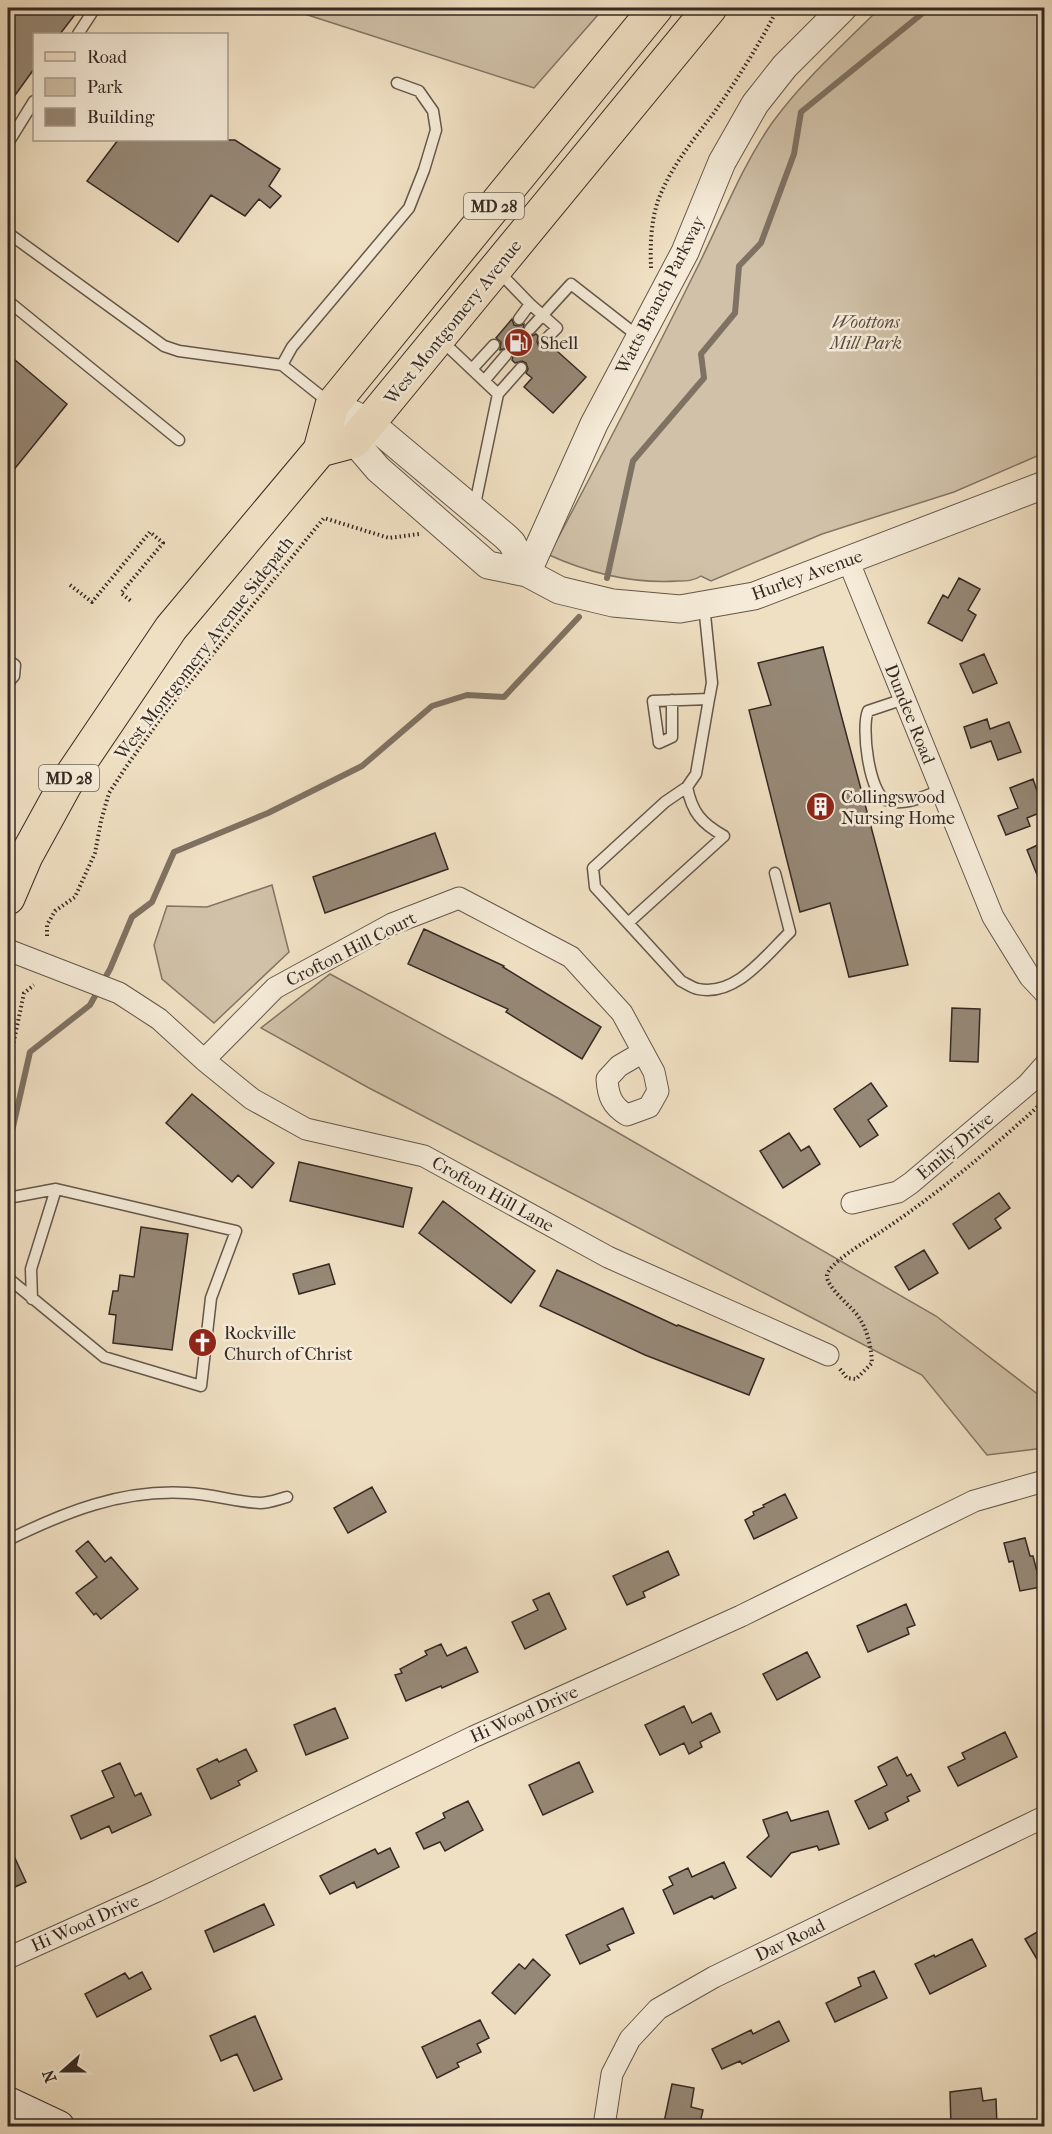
<svg xmlns="http://www.w3.org/2000/svg" width="1052" height="2134" viewBox="0 0 1052 2134" font-family="'IM FELL French Canon',serif">
<rect width="100%" height="100%" fill="#f0e0c3"/>
<filter id="stains"><feTurbulence type="fractalNoise" baseFrequency=".00333" numOctaves="4"/><feColorMatrix values="0 0 0 0 .2 0 0 0 0 .09 0 0 0 0 .02 0 0 0 .5 -.17"/></filter>
<radialGradient id="worn" r=".72"><stop offset=".6" stop-color="#630" stop-opacity="0"/><stop offset="1" stop-color="#630" stop-opacity=".3"/></radialGradient>
<path fill="#d0c1a8" stroke="#827566" stroke-width="1.5" d="M286,8h318l-70,80z
M880,8h164v445l-90,39 -132,42 -111,47 -10,-5c-7,5 -15,5 -23,5 -45,3 -89,-8 -129,-26 50,-94 99,-188 146,-283 25,-49 45,-103 77,-149 31,-43 71,-78 108,-115z
M272,885l17,67 -75,71 -52,-44 -8,-34 13,-39 40,1z
M330,974l226,123 380,219 108,83v49l-57,7 -65,-80 -553,-287 -108,-60z"/>
<g fill="none" stroke-linecap="round" stroke-linejoin="round">
<path stroke="#7f7263" stroke-width="6" d="M607,578l26,-117 71,-83 -3,-24 34,-41 4,-47 22,-23 33,-89 7,-42 128,-104
M10,1140l20,-88 60,-47 20,-36 22,-52 20,-15 22,-50 94,-39 94,-47 70,-60 35,-11 37,2 75,-80"/>
</g>
<path fill="#968876" stroke="#352923" stroke-width="1.5" d="M8,8h72l-20,26h-26v35l-26,36z
M118,140h117l45,29 -11,17 12,10 -11,12 -11,-9 -14,17 -34,-21 -33,47 -91,-61z
M512,319l2,6 4,1 6,-2 -1,7 2,4 7,1 4,-2 2,2 -1,6 2,5 6,1 5,-2 7,5 29,26 -33,36 -29,-26 8,-9 -6,-5 2,-4 -2,-6 -4,-2 -7,2 -3,-3 1,-4 -2,-6 -4,-2 -7,2 1,-8 -5,-4z
M8,354l59,50 -59,73z
M959,578l21,11 -12,21 8,5 -14,26 -34,-18 15,-28 5,3z
M823,647l85,318 -59,12 -19,-74 -30,9 -51,-202 22,-5 -13,-42z
M984,654l13,29 -24,10 -13,-29z
M987,719l3,10 19,-7 12,30 -23,8 -7,-19 -20,7 -7,-21z
M1033,779l11,32 -17,7 3,8 -24,9 -8,-19 20,-8 -8,-20z
M435,833l13,36 -123,44 -12,-36z
M1044,842v50l-17,-42z
M424,929l80,37 -1,1 98,60 -19,32 -76,-47 2,-3 -100,-45z
M952,1008l28,1 -2,53 -28,-1z
M871,1083l16,23 -19,14 10,15 -18,12 -26,-38z
M192,1094l82,69 -22,25 -14,-13 -6,7 -66,-59z
M789,1133l12,18 8,-5 11,18 -37,24 -23,-37z
M299,1162l113,26 -9,39 -113,-26z
M999,1193l11,15 -15,11 6,9 -32,21 -16,-25z
M443,1201l92,70 -24,32 -92,-70z
M141,1227l47,7 -16,116 -59,-7 3,-28 -7,-1 4,-23h5l2,-16 14,2z
M924,1250l14,23 -29,17 -14,-23z
M329,1264l6,20 -36,10 -6,-20z
M557,1270l120,56 1,-1 86,34 -15,36 -104,-40 -105,-49z
M372,1487l14,25 -38,21 -14,-25z
M785,1494l12,24 -43,21 -9,-19 9,-5 -1,-3 11,-5 -1,-2z
M1025,1538l5,18h3l8,31 -21,4 -7,-30 -4,1 -5,-19z
M88,1541l17,21 6,-5 27,32 -37,30 -5,-6 -2,2 -18,-22 21,-16 -21,-26z
M668,1551l11,24 -36,17 2,5 -18,8 -14,-29z
M549,1593l17,36 -41,20 -13,-27 26,-12 -5,-10z
M906,1604l9,21 -8,3 2,6 -41,18 -11,-26z
M441,1644l6,12 19,-9 12,25 -36,16 -1,-2 -35,15 -11,-26 7,-2 -2,-4 27,-14 -2,-4z
M807,1652l13,25 -43,23 -14,-26z
M684,1706l8,17 19,-10 9,19 -20,10 2,5 -13,7 -5,-11 -24,12 -15,-30z
M335,1708l13,30 -42,17 -12,-30z
M1005,1732l12,25 -59,29 -10,-19 17,-8 -3,-6z
M246,1749l11,22 -19,10 2,4 -29,14 -14,-30 20,-10 2,3z
M897,1757l10,19 4,-2 9,17 -13,6 2,4 -24,12 3,7 -19,9 -14,-28 32,-16 -9,-18z
M579,1762l14,30 -50,23 -14,-30z
M120,1763l15,33 6,-3 10,22 -39,18 -3,-7 -28,13 -10,-23 43,-19 -12,-26z
M468,1801l15,29 -38,21 -5,-9 -16,7 -8,-16 29,-15 -2,-5z
M828,1811l11,33 -20,6 -2,-4 -26,7 -20,24 -24,-20 22,-21 -6,-16 24,-8 4,9z
M8,1843l18,39 -18,8z
M390,1848l9,19 -42,21 -3,-6 -24,12 -10,-18 55,-27 3,5z
M724,1862l12,26 -22,11 -2,-3 -38,18 -11,-24 10,-5 -4,-8 19,-9 4,9z
M264,1904l10,21 -60,27 -9,-21z
M623,1908l11,25 -27,12 3,5 -30,14 -14,-29z
M1044,1928v43l-19,-32z
M972,1939l14,27 -56,28 -15,-30 19,-9 1,2z
M533,1959l17,16 -35,39 -23,-21 27,-29 6,5z
M874,1971l13,27 -52,24 -9,-19 35,-17 -3,-8z
M142,1972l9,17 -54,28 -12,-23 40,-21 4,6z
M255,2016l27,63 -28,12 -17,-37 -16,7 -11,-25z
M480,2020l9,18 -12,6 4,8 -24,11 2,4 -22,11 -15,-31z
M779,2021l10,20 -47,23 -2,-3 -18,8 -10,-20 39,-19 2,4z
M672,2084l22,4 -3,19 12,3 -4,17h-36z
M981,2088l2,13 13,-2 1,28h-46l-1,-35z"/>
<g fill="none" stroke-linecap="round" stroke-linejoin="round">
<defs>
<path id="service" d="M78,34l17,-26
M8,143l26,-42
M8,233l156,113 15,5 103,14 49,39
M499,272l31,32
M8,301l171,139
M519,319l11,-15 27,24 -13,13
M530,329l41,-45 68,53
M442,341l56,53 -24,115
M282,365l10,-18 117,-139 15,-38 12,-40 -3,-19 -14,-20 -22,-8
M472,369l22,-24
M484,381l22,-26
M498,394l23,-26
M8,660l7,5 -1,11 -6,7
M709,699l-13,75 -9,13 -22,15 -72,66 2,19 86,94c6,3 12,7 17,8 38,8 68,-34 92,-57l-15,-59
M904,699l-36,12c-7,16 1,82 18,89 18,7 39,-4 55,-10
M672,700v37l-13,6 -6,-42 56,-2 3,-16 -8,-78
M628,923l96,-87c-23,-13 -32,-24 -37,-49
M8,1198l48,-9 180,42 -25,67 -10,88 -97,-29 -96,-79
M32,1299l-1,-30 25,-80
M8,1540c57,-28 114,-51 179,-47 25,1 49,9 73,10 9,0 19,-4 27,-6"/>
<path id="minor" d="M848,560l145,357 37,60 14,15
M8,950l111,43 40,26 45,41 48,39 54,30 118,27 184,101 220,98
M204,1060l71,-72 117,-64 67,-26 112,59 51,56 32,59 4,19 -9,16 -22,8c-15,-9 -19,-19 -20,-36l12,-13 24,-14
M852,1203l46,-11 13,-9 117,-99 16,-18
M8,1958l149,-67 316,-154 268,-121 233,-115 70,-20
M604,2126l8,-52 18,-35 28,-30 56,-32 330,-160"/>
<path id="tertiary" d="M332,405l22,36 24,28 110,96 39,8 32,17 54,13 67,6 74,-13 290,-111
M353,414l17,9 136,114 6,6 15,30
M527,573l67,-149 91,-172 37,-90 33,-58 30,-38 58,-58"/>
<path id="secondary" d="M8,2102l51,24"/>
<path id="primary" d="M320,450l34,-9 356,-433
M8,898l18,-42 39,-71 106,-157 149,-178 12,-45 324,-397"/>
</defs>
<use href="#service" stroke="#64574b" stroke-width="13"/>
<use href="#minor" stroke="#64574b" stroke-width="23"/>
<use href="#tertiary" stroke="#64574b" stroke-width="29"/>
<use href="#secondary" stroke="#352923" stroke-width="32"/>
<use href="#primary" stroke="#352923" stroke-width="35"/>
<path stroke="#352923" stroke-width="4" stroke-dasharray="1.5 3" stroke-linecap="butt" d="M651,268c-1,-25 0,-54 11,-77 12,-28 33,-53 51,-77 24,-34 46,-69 65,-106
M70,585l22,17 58,-70 13,11 -42,50 10,8
M47,936v-11l8,-14 20,-14 20,-44 6,-32 8,-28 17,-26 37,-52 161,-197 65,20 30,-4
M8,1069l16,-76 10,-8
M840,1369l7,9 9,1 16,-16c-1,-17 -4,-32 -14,-47 -7,-10 -31,-28 -31,-40 0,-12 41,-36 52,-43 59,-39 112,-84 165,-132"/>
<use href="#service" stroke="#f5ebd8" stroke-width="10"/>
<use href="#minor" stroke="#f5ebd8" stroke-width="21"/>
<use href="#tertiary" stroke="#f5ebd8" stroke-width="27"/>
<use href="#secondary" stroke="#f5ebd8" stroke-width="30"/>
<use href="#primary" stroke="#f0e0c3" stroke-width="33"/>
</g>
<defs>
<symbol id="fuel-disc" viewBox="-11 -11 22 22"><circle r="9.5" fill="#8f2418" stroke="#f5ebd8"/><path d="M-5.5-6h7V0h2V4h1.3V-2.5L3-4.5l.8-.8L6-3V5H2.5V1h-1V6h-7ZM-4.2-4.7v3.2H.2V-4.7Z" fill="#fff"/></symbol>
<symbol id="building-disc" viewBox="-11 -11 22 22"><circle r="9.5" fill="#8f2418" stroke="#f5ebd8"/><path d="M-4-6H4V6H1V3H-1V6H-4ZM-2.5-4.3h1.7v1.8h-1.7ZM.8-4.3h1.7v1.8H.8ZM-2.5-1h1.7V.8h-1.7ZM.8-1h1.7V.8H.8Z" fill="#fff"/></symbol>
<symbol id="church-disc" viewBox="-11 -11 22 22"><circle r="9.5" fill="#8f2418" stroke="#f5ebd8"/><path d="M-1.2-6h2.4v3.5h3.3v2.4h-3.3V6h-2.4V-.1h-3.3v-2.4h3.3Z" fill="#fff"/></symbol>
</defs>
<g fill-rule="evenodd">
<use href="#fuel-disc" x="502" y="326" width="33" height="33"/>
<use href="#building-disc" x="804" y="790" width="33" height="33"/>
<use href="#church-disc" x="186" y="1326" width="33" height="33"/>
</g>
<g text-anchor="middle" stroke-width="5" stroke-linejoin="round" paint-order="stroke">
<g fill="#f5ebd8" stroke="#6f6359" stroke-width="1.5">
<rect x="464" y="193" width="60" height="26" rx="4.5"/>
<rect x="39" y="765" width="60" height="26" rx="4.5"/>
</g>
<g font-size="16" font-weight="bold" fill="#352923">
<text x="494" y="212">MD 28</text>
<text x="69" y="784">MD 28</text>
</g>
<g font-size="18" fill="#352923" stroke="#f5ebd8">
<text transform="translate(660 295) rotate(-63)" y="6">Watts Branch Parkway</text>
<text transform="translate(453 322) rotate(-51)" y="6">West Montgomery Avenue</text>
<text transform="translate(807 575) rotate(-20)" y="6">Hurley Avenue</text>
<text transform="translate(204 648) rotate(-52)" y="6">West Montgomery Avenue Sidepath</text>
<text transform="translate(910 714) rotate(68)" y="6">Dundee Road</text>
<text transform="translate(351 949) rotate(-27)" y="6">Crofton Hill Court</text>
<text transform="translate(955 1146) rotate(-40)" y="6">Emily Drive</text>
<text transform="translate(493 1194) rotate(29)" y="6">Crofton Hill Lane</text>
<text transform="translate(524 1714) rotate(-24)" y="6">Hi Wood Drive</text>
<text transform="translate(85 1923) rotate(-24)" y="6">Hi Wood Drive</text>
<text transform="translate(790 1940) rotate(-26)" y="6">Dav Road</text>
</g>
<g font-size="18" font-style="italic" fill="#5c4f44" stroke="#f5ebd8">
<text x="866" y="328">Woottons<tspan x="866" dy="21">Mill Park</tspan></text>
</g>
<g font-size="18" fill="#352923" stroke="#f5ebd8" text-anchor="start">
<text x="540" y="349">Shell</text>
<text x="841" y="803">Collingswood<tspan x="841" dy="21">Nursing Home</tspan></text>
<text x="224" y="1339">Rockville<tspan x="224" dy="21">Church of Christ</tspan></text>
</g>
</g>
<rect width="1052" height="2134" fill="none" stroke="#f0e0c3" stroke-width="30"/>
<rect x="9" y="9" width="1034" height="2116" fill="none" stroke="#352923" stroke-width="3"/>
<rect x="15" y="15" width="1022" height="2104" fill="none" stroke="#352923" stroke-width="1.5"/>
<rect x="33" y="33" width="195" height="108" fill="#f5ebd8" stroke="#a89d90" stroke-width="1.5"/>
<rect x="45" y="52" width="30" height="9" fill="#f0e0c3" stroke="#a89d90" stroke-width="1.5"/>
<text x="87" y="63" font-size="18" fill="#352923">Road</text>
<rect x="45" y="78" width="30" height="18" fill="#d0c1a8" stroke="#a89d90" stroke-width="1.5"/>
<text x="87" y="93" font-size="18" fill="#352923">Park</text>
<rect x="45" y="108" width="30" height="18" fill="#968876" stroke="#a89d90" stroke-width="1.5"/>
<text x="87" y="123" font-size="18" fill="#352923">Building</text>
<g transform="translate(63 2071) rotate(249)" stroke="#f5ebd8" stroke-width="4.5" paint-order="stroke">
<path d="M0-4.5L10 22L0 15L-10 22Z" fill="#352923"/>
<text y="-9" font-size="16" font-weight="bold" text-anchor="middle" fill="#352923">N</text>
</g>
<rect width="100%" height="100%" filter="url(#stains)"/>
<rect width="100%" height="100%" fill="url(#worn)"/>
</svg>
